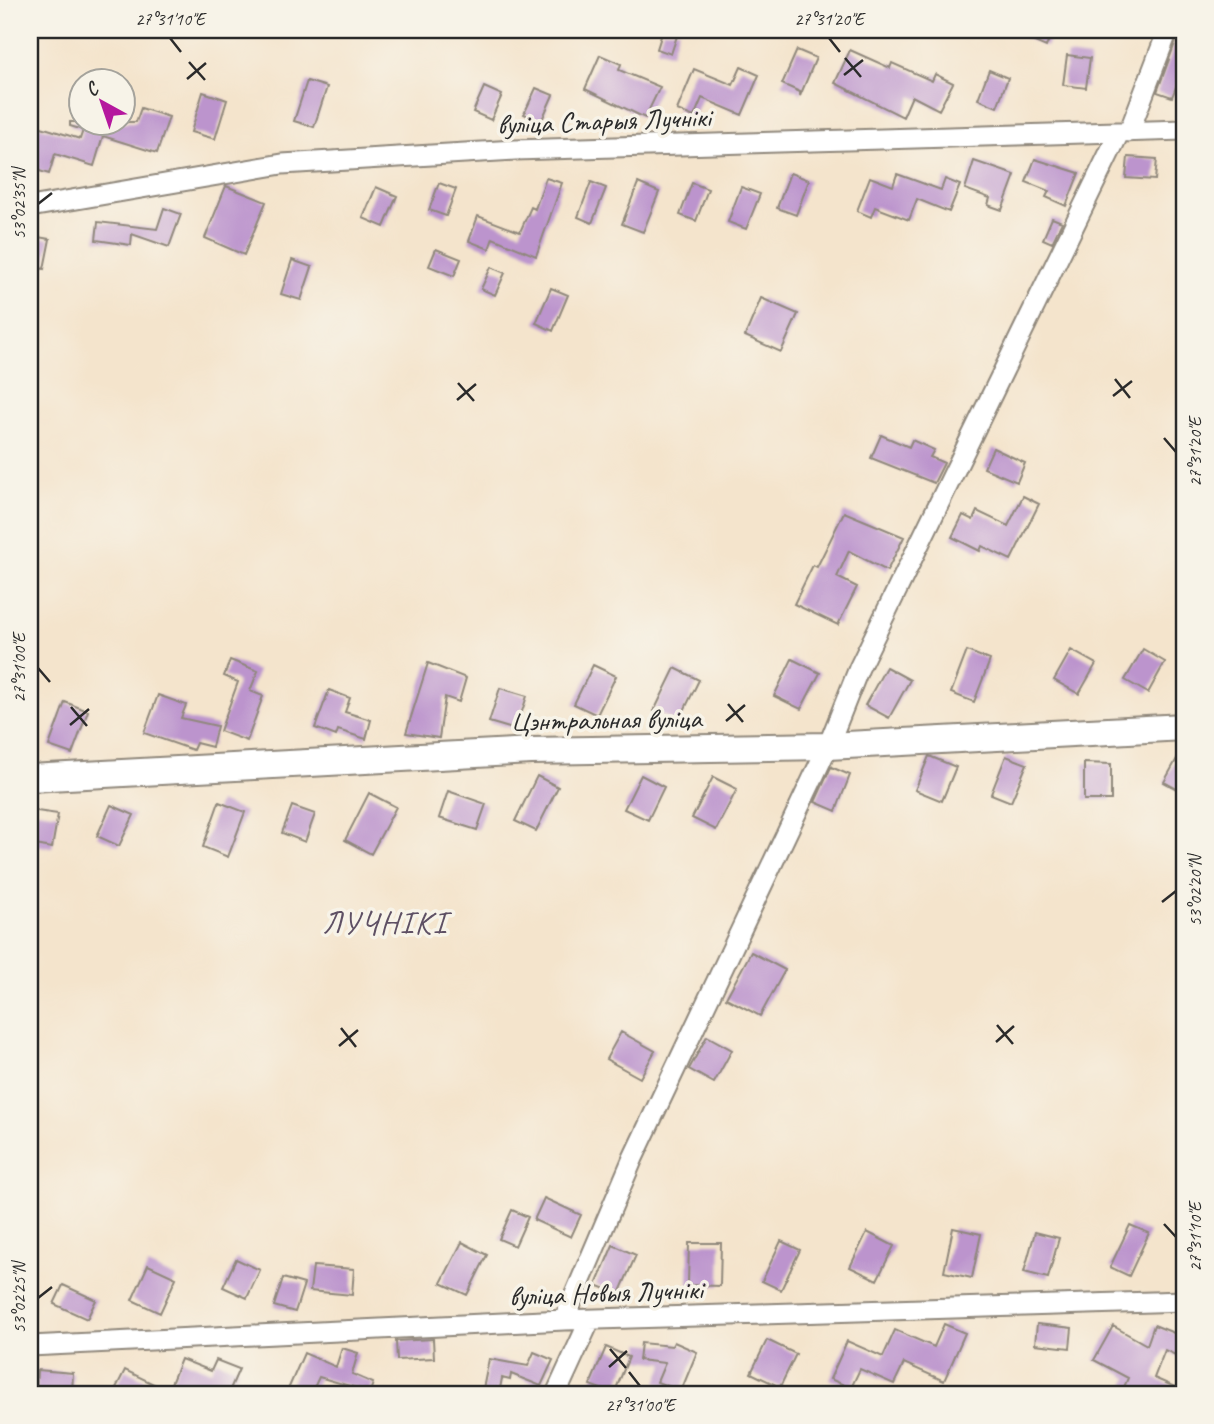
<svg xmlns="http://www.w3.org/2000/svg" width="1214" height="1424" viewBox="0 0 1214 1424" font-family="Caveat,sans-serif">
<rect width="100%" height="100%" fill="#f7f3e8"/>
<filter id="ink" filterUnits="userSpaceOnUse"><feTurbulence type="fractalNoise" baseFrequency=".0143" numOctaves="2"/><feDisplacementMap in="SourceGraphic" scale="14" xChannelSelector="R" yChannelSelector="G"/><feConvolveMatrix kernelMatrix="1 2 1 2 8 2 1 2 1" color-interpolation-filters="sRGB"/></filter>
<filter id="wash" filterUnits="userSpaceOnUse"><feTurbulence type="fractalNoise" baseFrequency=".00686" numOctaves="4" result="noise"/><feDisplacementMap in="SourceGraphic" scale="28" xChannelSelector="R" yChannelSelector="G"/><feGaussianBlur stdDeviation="1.57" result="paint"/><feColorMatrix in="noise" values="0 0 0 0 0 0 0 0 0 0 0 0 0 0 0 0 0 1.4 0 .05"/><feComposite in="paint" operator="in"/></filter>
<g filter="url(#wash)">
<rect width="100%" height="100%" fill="#f4e4cc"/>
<g id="blocks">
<path fill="#bc94cd" d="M663,30h16l-8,24 -14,-5z
M1007,30h46l-7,17z
M1180,30h4v36l-12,31 -15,-5z
M797,50l19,8 -16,38v-4l-18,-8z
M850,50l40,18 2,-5 40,18 3,-7 18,9 -14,27 -27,-14 -9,21 -68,-34z
M600,55l21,9 -2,6 41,17 -15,31 -60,-29z
M1067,55l23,3 -4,30 -23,-3z
M741,67l18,8 -17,40 -40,-17 -8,19 -17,-7 17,-41 39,16z
M989,70l19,8 -11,29 -19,-8z
M307,81l20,6 -13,40 -20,-6z
M484,87l18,8 -11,25 -18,-8z
M536,88l17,7 -12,27 -17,-8z
M203,92l24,8 -12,39 -24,-7z
M141,108l28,9 -12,36 -54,-17 -9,30 -39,-12 -6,20 -19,-6v-26l5,-17 45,14 3,-9 -13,-4v-4h66z
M1128,157l29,2 -2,21 -29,-2z
M1035,159l44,14 -13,33 -20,-9 3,-6 -23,-9z
M974,161l41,14 -13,35 -14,-5 2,-7 -25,-9z
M790,173l19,7 -13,35 -19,-7z
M897,174l44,16 4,-11 15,6 -11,27 -32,-13 -8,21 -34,-13 -4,10 -14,-6 13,-34 23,9z
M546,178l16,5 -26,73 -43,-18 -4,11 -20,-8 9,-25 42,16 11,-25 4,2z
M591,182l15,6 -14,35 -14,-6z
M439,183l17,6 -10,27 -17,-6z
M638,183l21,9 -16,40 -21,-8z
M692,183l16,6 -12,32 -16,-6z
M226,186l40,16 -22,53 -39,-17z
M376,187l21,9 -13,31 -21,-9z
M741,187l19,7 -14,35 -18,-7z
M164,208l17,6 -12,33 -37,-13 -1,11 -35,-5 2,-18 59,7z
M1052,218l10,4 -10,21 -9,-4z
M32,236l18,3 -6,30 -14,-3z
M436,249l25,10 -7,17 -25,-10z
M292,260l20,7 -11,33 -20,-6z
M491,267l14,6 -10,22 -14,-6z
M551,288l17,7 -15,36 -17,-8z
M761,298l37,16 -17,38 -36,-16z
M881,435l28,12 3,-7 22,10 -4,7 14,6 -10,20 -63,-25z
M993,448l32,15 -8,19 -33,-14z
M1023,496l16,8 -28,56 -29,-14 -2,5 -28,-14 11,-22 10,5 4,-9 31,15z
M844,512l60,25 -17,34 -38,-20 -12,26 20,10 -19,38 -44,-21 19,-39 4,2z
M1143,649l22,13 -17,31 -23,-13z
M1071,650l25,14 -17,30 -25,-14z
M967,651l23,9 -16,42 -23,-9z
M792,659l28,14 -19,36 -27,-13z
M230,660l28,11 -8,20 13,5 -16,45 -27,-10 18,-49 -14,-6z
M428,663l38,15 -7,24 -14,-5 -6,41 -33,-5z
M593,665l23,11 -19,39 -23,-11z
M886,667l24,13 -21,38 -24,-13z
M675,668l24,12 -21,43 -24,-12z
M500,688l27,8 -11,34 -27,-8z
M329,690l21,8 -5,14 26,8 -5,19 -28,-9 -2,6 -21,-8z
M158,695l28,10 -5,13 36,8 -5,21 -16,-4 -3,7 -49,-17z
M65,702l23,9 -16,43 -23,-8z
M1184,746v47l-20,-11z
M929,756l27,11 -14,34 -27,-11z
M1006,756l21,8 -16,38 -20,-8z
M1084,763l27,1v36h-27z
M831,767l19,8 -14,36 -21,-9z
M641,775l23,12 -16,33 -24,-11z
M537,776l21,11 -22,44 -21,-10z
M713,777l24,12 -21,41 -24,-12z
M448,791l38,13 -9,26 -38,-12z
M369,793l27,14 -25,47 -26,-14z
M219,802l26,10 -17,45 -25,-10z
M111,805l23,10 -15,31 -22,-10z
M292,806l23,8 -10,28 -23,-9z
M30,810l28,4 -6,34 -22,-4z
M751,952l34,18 -25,46 -34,-18z
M621,1032l34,19 -15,27 -34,-19z
M707,1036l25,14 -18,33 -25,-14z
M544,1198l37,17 -10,22 -37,-17z
M512,1210l16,7 -13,29 -16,-7z
M1130,1225l19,8 -20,43 -19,-9z
M953,1228l28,6 -9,44 -28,-6z
M867,1232l27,14 -17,34 -27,-13z
M1035,1232l24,6 -11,40 -24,-6z
M781,1241l19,9 -19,40 -19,-9z
M462,1242l25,13 -20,40 -26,-12z
M689,1243h32l-1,43 -32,-1z
M613,1245l23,10 -17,39 -23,-9z
M236,1259l24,11 -13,28 -24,-11z
M148,1265l28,13 -16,35 -28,-13z
M313,1266l41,3 -2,26 -42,-4z
M283,1278l21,6 -9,28 -21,-6z
M63,1285l33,15 -9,19 -33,-15z
M944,1324l21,9 -21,48 -40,-18 -10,21 -34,-15 -9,19 -21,-9 17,-38 36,16 12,-27 39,17z
M1037,1324l35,4 -2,20 -35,-4z
M1154,1325l30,12v22l-19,-9 -11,28 30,13v3h-63l7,-16 -34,-18 19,-34 34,19z
M433,1339l1,19 -37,2 -1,-19z
M767,1340l29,14 -16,33 -29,-14z
M674,1342l23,10 -16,39 -24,-9 8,-19 -26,-3 2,-17 31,3z
M606,1347l23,10 -15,37 -24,-9z
M342,1348l16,5 -6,21 21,9 -3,9 -51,-15 -8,17h-25l18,-41 32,14z
M534,1352l19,8 -12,26 -30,-12 -1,6 -8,-2 -3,16h-17l7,-35 39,7z
M181,1359l30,12 5,-11 23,9 -11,25h-115l12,-24 43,21z
M37,1370l36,3 -1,21 -36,-2z"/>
</g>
</g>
<g filter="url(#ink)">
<use href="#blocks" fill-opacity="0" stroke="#90887c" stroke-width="2"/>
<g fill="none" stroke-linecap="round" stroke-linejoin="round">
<defs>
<path id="minor" d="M1129,132l39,-102
M30,207l252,-43 233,-14 669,-20
M564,1320l69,-162 195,-412 31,-78 260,-535
M30,1346l534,-26 620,-19
M556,1394l33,-72"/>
<path id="major" d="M30,778l501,-27 297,-5 356,-19"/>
</defs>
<use href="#minor" stroke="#90887c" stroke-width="23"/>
<use href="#major" stroke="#90887c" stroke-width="30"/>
<use href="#minor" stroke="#fff" stroke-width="19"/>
<use href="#major" stroke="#fff" stroke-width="26"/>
</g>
</g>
<path fill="none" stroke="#2b2b2b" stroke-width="2.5" d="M170,38l11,14M829,38l11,14M845,58l16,19M189,62l16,18M844,75l19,-15M187,79l19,-16M38,204l14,-11M1115,379l15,19M458,383l16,18M1113,396l19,-15M457,400l19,-16M1164,438l12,14M38,668l12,14M728,704l15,18M71,707l16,19M726,721l19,-16M70,725l19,-16M1162,902l14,-11M997,1025l16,19M341,1028l15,19M996,1042l18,-16M339,1046l19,-16M1164,1224l12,13M38,1298l14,-11M610,1349l16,19M609,1367l18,-16M629,1372l11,14"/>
<g text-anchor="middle" stroke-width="7" stroke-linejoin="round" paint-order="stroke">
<g font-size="28" fill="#2b2b2b" stroke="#f7f3e8">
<text transform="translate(604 120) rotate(-2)" y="10">вуліца Старыя Лучнікі</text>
<text transform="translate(606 719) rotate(-1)" y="10">Цэнтральная вуліца</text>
<text transform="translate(606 1292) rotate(-2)" y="10">вуліца Новыя Лучнікі</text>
</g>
<g font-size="32" letter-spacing="2" fill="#5e5064" stroke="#f7f3e8">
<text x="385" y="933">ЛУЧНІКІ</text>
</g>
</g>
<rect width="1214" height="1424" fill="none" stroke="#f7f3e8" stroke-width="77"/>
<g transform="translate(102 102) rotate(320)"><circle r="33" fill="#f7f3e8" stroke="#a5a39c" stroke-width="2"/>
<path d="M0-5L12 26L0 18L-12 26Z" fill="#b5179e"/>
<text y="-10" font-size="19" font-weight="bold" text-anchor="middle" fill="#2b2b2b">С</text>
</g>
<rect x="38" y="38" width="1138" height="1348" fill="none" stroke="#2b2b2b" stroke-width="2.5"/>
<g font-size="18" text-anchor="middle" fill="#2b2b2b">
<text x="170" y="25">27°31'10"E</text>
<text x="829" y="25">27°31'20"E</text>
<text transform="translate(19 204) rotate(-90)" y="6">53°02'35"N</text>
<text transform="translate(1195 452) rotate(-90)" y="6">27°31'20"E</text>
<text transform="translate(19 668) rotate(-90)" y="6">27°31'00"E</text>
<text transform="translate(1195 891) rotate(-90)" y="6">53°02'20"N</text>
<text transform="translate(1195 1237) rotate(-90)" y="6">27°31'10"E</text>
<text transform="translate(19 1298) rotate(-90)" y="6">53°02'25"N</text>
<text x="640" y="1411">27°31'00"E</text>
</g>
</svg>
